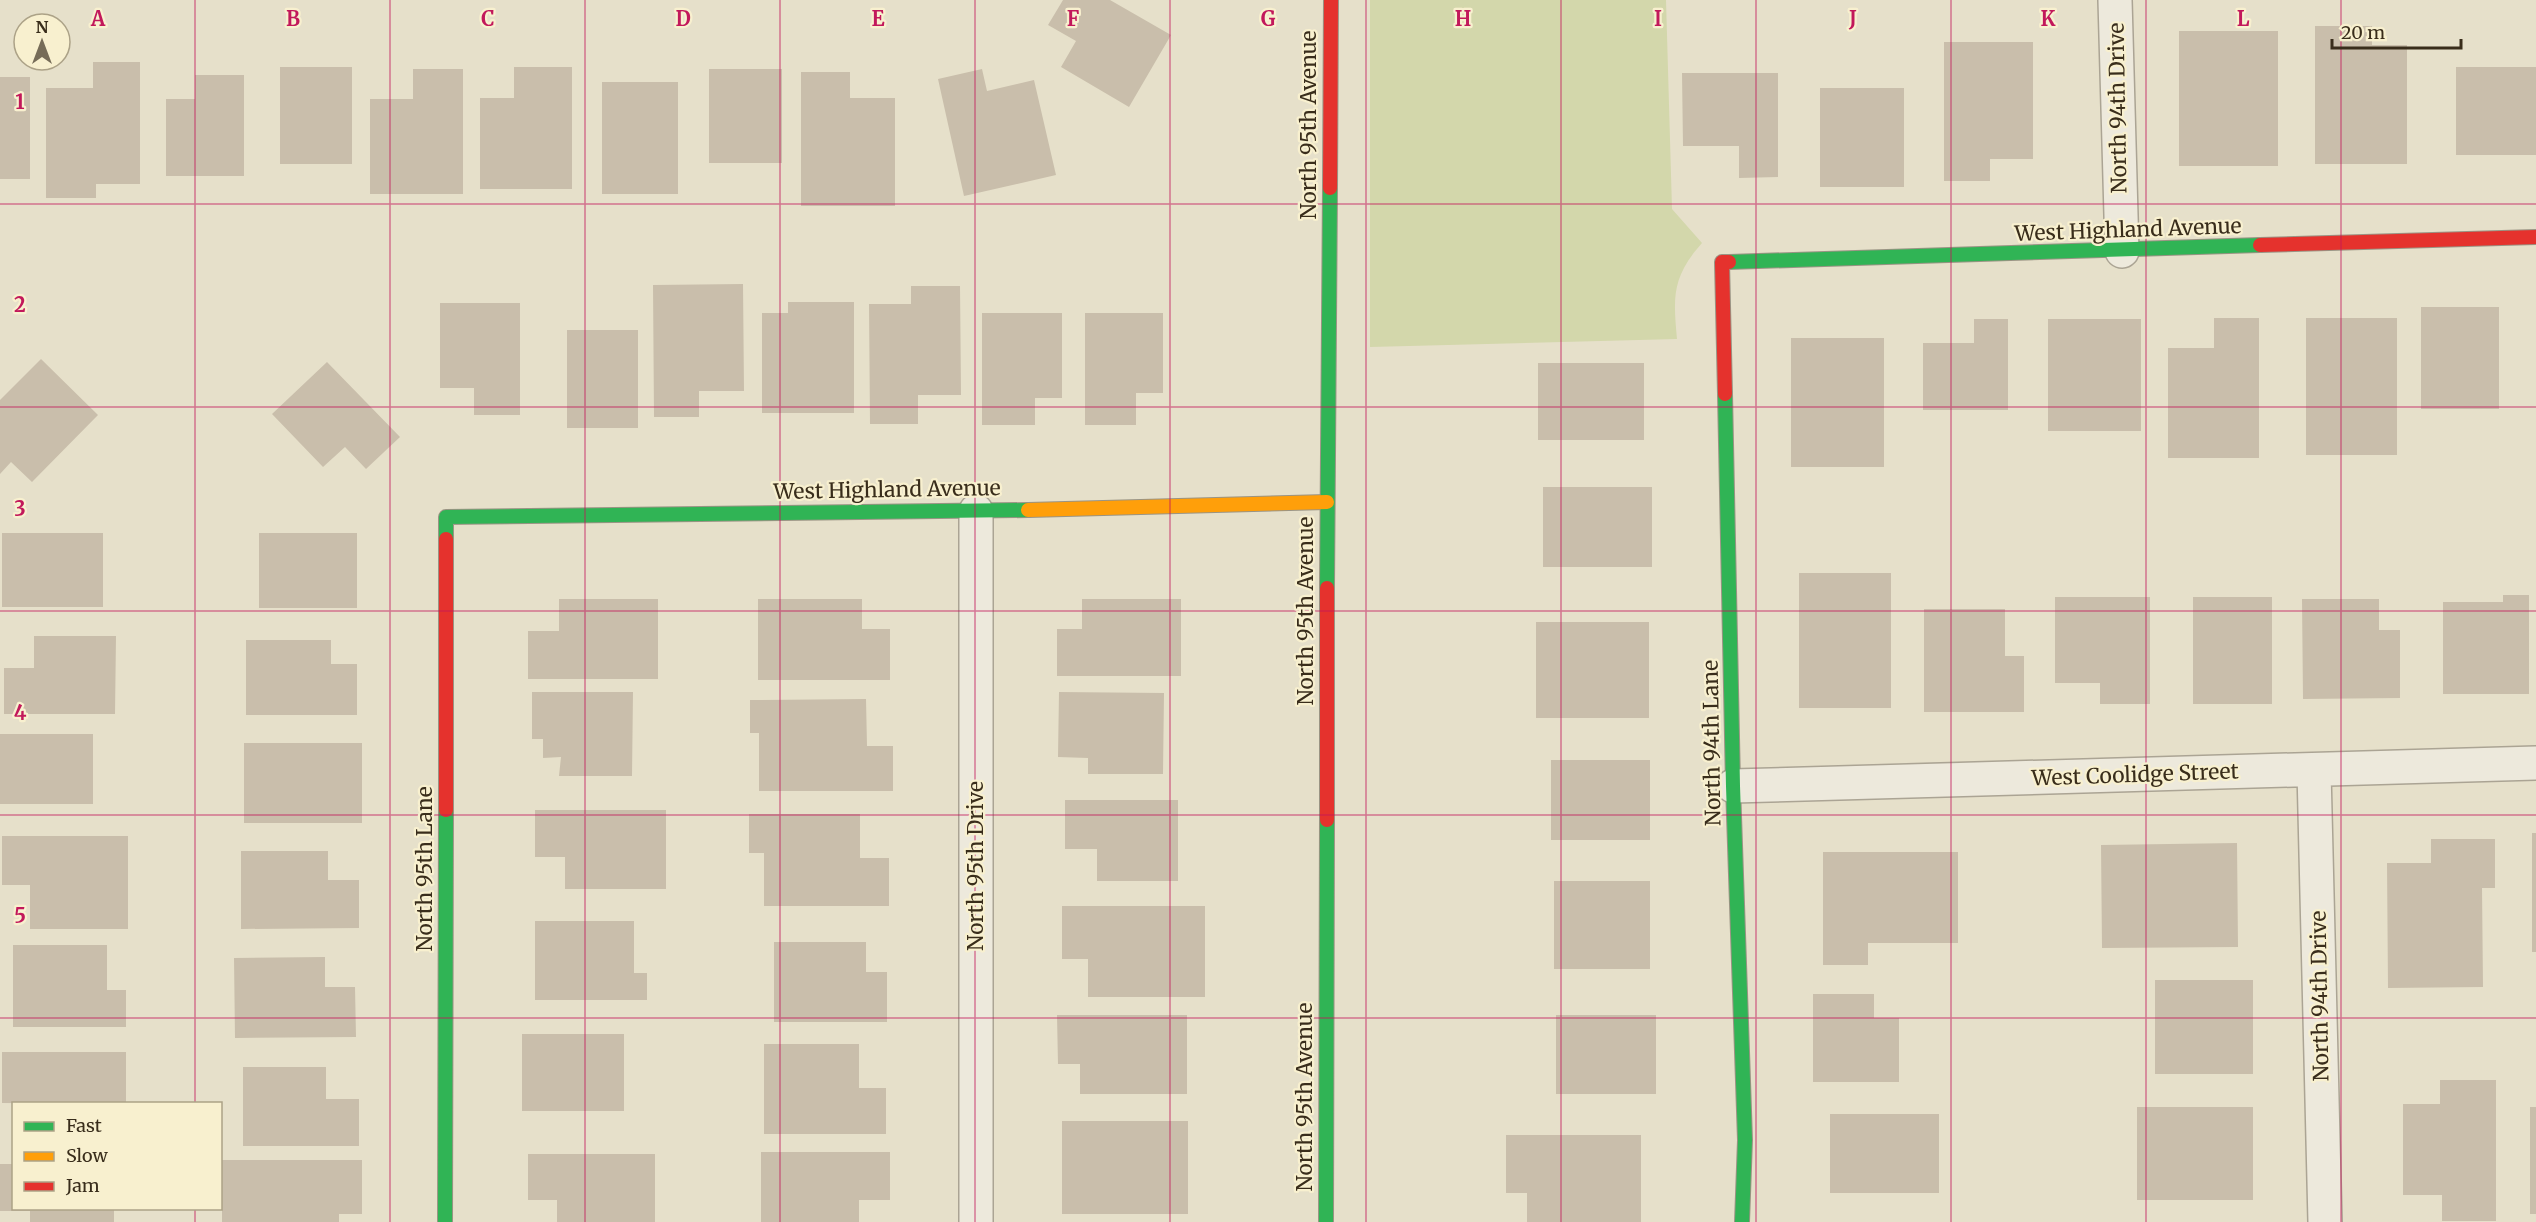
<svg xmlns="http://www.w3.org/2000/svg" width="2536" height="1222" viewBox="0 0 2536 1222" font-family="Merriweather,serif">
<rect width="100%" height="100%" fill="#e6e0ca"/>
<path fill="#d3d7ab" d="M1370,0h296l6,209 30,34c-30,34 -29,53 -25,96l-307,8z"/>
<path fill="#c9beab" d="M1063,0h47l61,35 -42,72 -68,-40 15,-26 -28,-16z
M2315,26h57v19h35v119h-92z
M2179,31h99v135h-99z
M1944,42h89v117h-43v22h-46z
M93,62h47v122h-44v14h-50v-110h47z
M280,67h72v97h-72z
M514,67h58v122h-92v-91h34z
M2456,67h80v88h-80z
M413,69h50v125h-93v-95h43z
M709,69h73v94h-73z
M982,69l5,22 47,-11 22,95 -92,21 -26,-117z
M801,72h49v26h45v108h-94z
M1682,73h96v104l-39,1v-32h-56z
M195,75h49v101h-78v-77h29z
M0,77h30v102h-30z
M602,82h76v112h-76z
M1820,88h84v99h-84z
M743,284l1,107h-45v26h-45l-1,-132z
M911,286h49l1,109h-43v29h-48l-1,-120h42z
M788,302h66v111h-92v-100h26z
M440,303h80v112h-46v-27h-34z
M2421,307h78v102h-78z
M982,313h80v85h-27v27h-53z
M1085,313h78v80h-27v32h-51z
M2214,318h45v140h-91v-110h46z
M2306,318h91v137h-91z
M1974,319h34v91h-85v-67h51z
M2048,319h93v112h-93z
M567,330h71v98h-71z
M1791,338h93v129h-93z
M41,359l57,56 -66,67 -21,-20 -11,12v-74z
M327,362l73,75 -34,32 -21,-22 -22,20 -51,-53z
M1538,363h106v77h-106z
M1543,487h109v80h-109z
M2,533h101v74h-101z
M259,533h98v75h-98z
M1799,573h92v135h-92z
M2503,595h26v99h-86v-92h60z
M2055,597h95v107h-50v-21h-45z
M2193,597h79v107h-79z
M559,599h99v80h-130v-48h31z
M758,599h104v30h28v51h-132z
M1082,599h99v77h-124v-47h25z
M2302,599h77v31h21v68l-97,1z
M1924,609h81v47h19v56h-100z
M1536,622h113v96h-113z
M34,636h82l-1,78h-111v-46h30z
M246,640h85v24h26v51h-111z
M532,692h101l-1,84h-73l2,-19 -18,1v-19h-11z
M1059,692l105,1 -1,81h-75v-16l-30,-1z
M866,699l1,47h26v45h-134v-58h-9v-33z
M0,734h93v70h-93z
M244,743h118v80h-118z
M1551,760h99v80h-99z
M1065,800h113v81h-81v-32h-32z
M535,810h131v79h-101v-32h-30z
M749,814h111v44h29v48h-125v-53h-15z
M2532,833h4v119h-4z
M2,836h126v93h-98v-44h-28z
M2431,839h64v49h-13l1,99 -95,1 -1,-125h44z
M2237,843l1,104 -136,1 -1,-103z
M241,851h87v29h31v48l-118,1z
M1823,852h135v91h-90v22h-45z
M1554,881h96v88h-96z
M1062,906h143v91h-117v-38h-26z
M535,921h99v52h13v27h-112z
M774,942h92v30h21v50h-113z
M13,945h94v45h19v37h-113z
M325,957v30h30l1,50 -121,1 -1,-80z
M2155,980h98v94h-98z
M1813,994h61v24h25v64h-86z
M1057,1015h130v79h-107v-30h-22z
M1556,1015h100v79h-100z
M522,1034h102v77h-102z
M764,1044h95v44h27v46h-122z
M2,1052h124v52l-124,-1z
M243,1067h83v32h33v47h-116z
M2440,1080h56v141h-54v-26h-39v-91h37z
M2137,1107h116v93h-116z
M2530,1107h6v107h-6z
M1830,1114h109v79h-109z
M1062,1121h126v93h-126z
M1506,1135h135v87h-114v-29h-21z
M761,1152h129v48h-31v22h-98z
M528,1154h127v68h-98v-22h-29z
M222,1160h140v54h-23v8h-117z
M0,1164h14v44h100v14h-84v-11h-30z"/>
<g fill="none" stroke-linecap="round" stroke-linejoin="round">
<defs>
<path id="street" d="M2115,0l7,251
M976,511v711
M2314,771l11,451
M1733,786l803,-23"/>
<path id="fast" d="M1729,262l531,-17
M1725,394l8,392 12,354 -3,82
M446,539v-22l582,-7
M1327,588l3,-400
M445,1222l1,-412
M1326,1222l1,-402"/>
<path id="slow" d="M1028,510l299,-8"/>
<path id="jam" d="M1330,188l1,-188
M2260,245l276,-8
M1725,394l-3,-132h7
M446,810v-271
M1327,820v-232"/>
</defs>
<use href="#street" stroke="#aba494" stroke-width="36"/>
<use href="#fast" stroke="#9a9484" stroke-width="16"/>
<use href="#slow" stroke="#9a9484" stroke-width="16"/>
<use href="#jam" stroke="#9a9484" stroke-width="16"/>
<use href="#street" stroke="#ede9dc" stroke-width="33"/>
<use href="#fast" stroke="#30b455" stroke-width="14"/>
<use href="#slow" stroke="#ff9f0a" stroke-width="14"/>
<use href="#jam" stroke="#e5322d" stroke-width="14"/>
</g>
<path fill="none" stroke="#c2185b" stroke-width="1.5" stroke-opacity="0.55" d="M195,0v1104M390,0v1222M585,0v1222M780,0v1222M975,0v1222M1170,0v1222M1366,0v1222M1561,0v1222M1756,0v1222M1951,0v1222M2146,0v1222M2341,0v1222M0,204h2536M0,407h2536M0,611h2536M0,815h2536M0,1018h2536M195,1208v14"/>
<g text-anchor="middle" stroke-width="4.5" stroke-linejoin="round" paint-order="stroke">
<g font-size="21" fill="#392d1b" stroke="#f8f0cf">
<text transform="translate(2118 108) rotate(-91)" y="7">North 94th Drive</text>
<text transform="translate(1309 125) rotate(-90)" y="7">North 95th Avenue</text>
<text transform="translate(2128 230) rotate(-2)" y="7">West Highland Avenue</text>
<text transform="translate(887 490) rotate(-1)" y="7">West Highland Avenue</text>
<text transform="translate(1306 611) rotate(-90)" y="7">North 95th Avenue</text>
<text transform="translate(1712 743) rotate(-91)" y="7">North 94th Lane</text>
<text transform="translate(2135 775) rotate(-2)" y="7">West Coolidge Street</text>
<text transform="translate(976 866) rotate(-90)" y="7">North 95th Drive</text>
<text transform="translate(425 869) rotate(-90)" y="7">North 95th Lane</text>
<text transform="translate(2320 996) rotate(-91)" y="7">North 94th Drive</text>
<text transform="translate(1305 1097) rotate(-90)" y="7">North 95th Avenue</text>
</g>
</g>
<g font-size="20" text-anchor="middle" font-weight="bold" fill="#c2185b" stroke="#f8f0cf" stroke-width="4.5" stroke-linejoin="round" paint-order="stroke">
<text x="98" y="26">A</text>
<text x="293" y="26">B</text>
<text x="488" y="26">C</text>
<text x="683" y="26">D</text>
<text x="878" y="26">E</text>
<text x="1073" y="26">F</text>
<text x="1268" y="26">G</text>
<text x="1463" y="26">H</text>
<text x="1658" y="26">I</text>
<text x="1853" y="26">J</text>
<text x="2048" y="26">K</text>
<text x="2243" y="26">L</text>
<text x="20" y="109">1</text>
<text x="20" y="312">2</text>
<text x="20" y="516">3</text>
<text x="20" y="720">4</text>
<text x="20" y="923">5</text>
</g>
<rect x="12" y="1102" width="210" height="108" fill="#f8f0cf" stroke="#aca287" stroke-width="1.5"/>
<rect x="24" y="1122" width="30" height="9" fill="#30b455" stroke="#aca287" stroke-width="1.5"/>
<text x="66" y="1132" font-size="18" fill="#392d1b">Fast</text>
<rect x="24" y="1152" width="30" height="9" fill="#ff9f0a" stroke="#aca287" stroke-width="1.5"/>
<text x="66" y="1162" font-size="18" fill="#392d1b">Slow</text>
<rect x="24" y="1182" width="30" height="9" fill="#e5322d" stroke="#aca287" stroke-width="1.5"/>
<text x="66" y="1192" font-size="18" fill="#392d1b">Jam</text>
<g transform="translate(42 42)"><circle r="28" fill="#f8f0cf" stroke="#aca287" stroke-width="1.5"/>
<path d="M0-4.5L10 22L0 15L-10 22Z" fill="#766c58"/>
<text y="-9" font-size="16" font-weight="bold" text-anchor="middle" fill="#392d1b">N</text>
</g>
<path d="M2332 39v9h129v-9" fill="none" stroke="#392d1b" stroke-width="3"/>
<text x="2341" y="39" font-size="18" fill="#392d1b" stroke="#f8f0cf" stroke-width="4.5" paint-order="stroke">20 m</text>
</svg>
